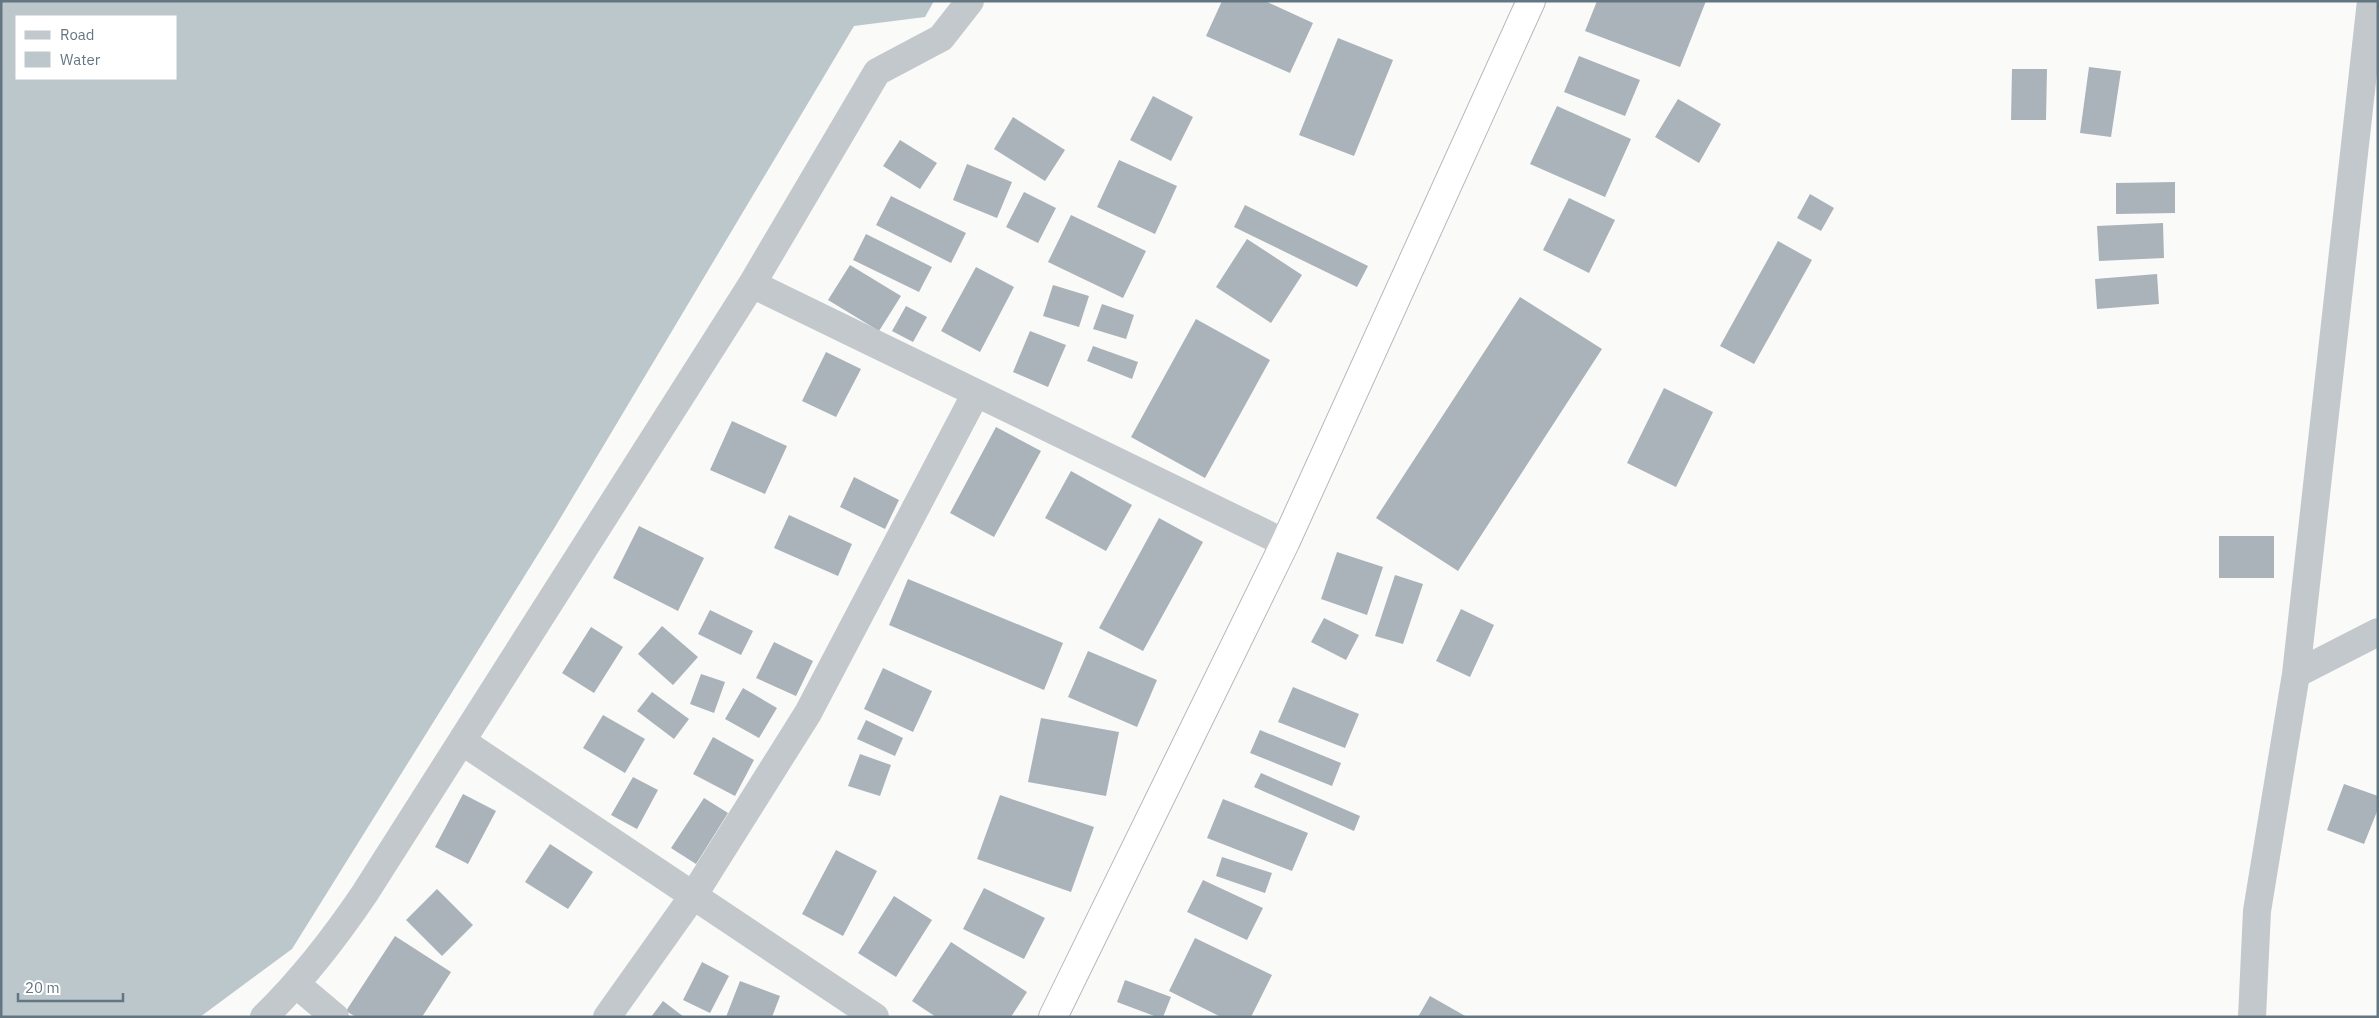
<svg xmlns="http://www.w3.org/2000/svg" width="2379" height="1018" viewBox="0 0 2379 1018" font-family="'IBM Plex Sans',sans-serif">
<rect width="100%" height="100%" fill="#fafaf8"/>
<path fill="#bbc7cb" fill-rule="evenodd" d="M1,1h933l-9,16 -71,9 -299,501 -263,422 -92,68h-199zM16,16h160v63h-160z"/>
<path fill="#aab3b9" d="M1222,1h43l48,22 -23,50 -84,-37z
M1597,1h109l-26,66 -95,-36z
M1338,38l55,22 -39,96 -55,-21z
M1579,56l61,24 -15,36 -61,-24z
M2089,67l32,4 -10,66 -31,-4z
M2012,69h35l-1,51h-35z
M1153,96l40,21 -22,44 -41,-21z
M1678,99l43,25 -22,39 -44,-26z
M1557,106l74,33 -26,58 -75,-33z
M1013,117l52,33 -20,31 -51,-32z
M900,140l37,23 -17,26 -37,-23z
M1119,160l58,26 -22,48 -58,-27z
M967,164l45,18 -15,36 -44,-18z
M2175,182v31l-59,1v-31z
M1024,192l32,16 -18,35 -32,-16z
M1810,194l24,14 -13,23 -24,-13z
M891,196l75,37 -15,30 -75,-38z
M1569,198l46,22 -26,53 -46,-23z
M1245,205l123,61 -11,21 -123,-60z
M1071,215l75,36 -23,47 -75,-36z
M2163,223l1,35 -65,3 -2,-35z
M866,234l66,33 -13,25 -66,-32z
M1247,239l55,36 -31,48 -55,-36z
M1778,241l34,19 -58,104 -34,-18z
M850,265l51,31 -22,35 -51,-31z
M976,267l38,20 -34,65 -39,-21z
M2157,274l2,30 -62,5 -2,-30z
M1053,285l36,11 -10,31 -36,-11z
M1520,297l82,52 -144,222 -82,-53z
M1102,304l32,11 -8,24 -33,-10z
M906,306l21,11 -14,25 -21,-11z
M1196,319l74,41 -65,118 -74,-41z
M1030,331l36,14 -18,42 -35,-15z
M1093,346l45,16 -6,17 -45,-18z
M826,352l35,17 -25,48 -34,-16z
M1664,388l49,24 -37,75 -49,-24z
M732,421l55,25 -22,48 -55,-24z
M996,427l45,24 -47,86 -44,-24z
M1071,471l61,34 -26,46 -61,-33z
M854,477l45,23 -14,29 -45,-22z
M789,515l63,29 -14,32 -64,-28z
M1159,518l44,24 -60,109 -44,-23z
M639,526l65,32 -26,53 -65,-33z
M2219,536h55v42h-55z
M1337,552l46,15 -16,48 -46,-16z
M1395,575l28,9 -20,60 -28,-8z
M908,579l155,64 -19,47 -155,-65z
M1461,609l33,16 -24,52 -34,-16z
M710,610l43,21 -12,24 -43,-21z
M1324,618l35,17 -13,25 -35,-18z
M662,626l36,31 -25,28 -35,-31z
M591,627l32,20 -29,46 -32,-20z
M774,642l39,19 -17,35 -40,-18z
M1088,651l69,29 -20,47 -69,-30z
M883,668l49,23 -19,41 -49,-23z
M701,674l24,8 -11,31 -24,-9z
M1293,687l66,27 -14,34 -67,-26z
M743,688l34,20 -18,30 -34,-19z
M652,692l37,27 -15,20 -37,-28z
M603,715l42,24 -20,34 -42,-25z
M1041,718l78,14 -13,64 -78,-14z
M866,720l37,18 -8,18 -38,-17z
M1260,730l81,33 -9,23 -82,-33z
M713,737l41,23 -19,36 -42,-22z
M860,754l31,11 -11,31 -32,-10z
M1261,773l99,43 -6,15 -100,-44z
M633,777l25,13 -21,39 -26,-14z
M2344,784l34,12v13l-14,35 -37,-14z
M463,794l33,17 -28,53 -33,-17z
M1000,795l94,32 -23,65 -94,-33z
M704,798l24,15 -32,51 -25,-16z
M1223,799l85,34 -16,38 -85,-33z
M550,844l43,28 -25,37 -43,-27z
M836,850l41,21 -34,65 -41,-22z
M1222,857l50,16 -7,20 -49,-17z
M1203,880l60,28 -16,32 -60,-28z
M984,888l61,30 -21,41 -61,-30z
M437,889l36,36 -31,31 -36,-36z
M894,896l38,24 -36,57 -38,-24z
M395,936l56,36 -29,45h-66l-10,-6z
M1195,938l77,37 -21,42h-30l-52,-26z
M951,942l76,50 -16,25h-75l-24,-16z
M702,962l27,14 -19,37 -27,-13z
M1125,980l46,17 -8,20h-6l-40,-15z
M740,981l40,15 -8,21h-46z
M1430,996l37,21h-49z
M663,1001l21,16h-33z"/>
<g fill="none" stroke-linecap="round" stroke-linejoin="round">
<defs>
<path id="highway" d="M1053,1017l232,-474 246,-542"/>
</defs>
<use href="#highway" stroke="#b4b9bd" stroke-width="30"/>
<path stroke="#c3c8cc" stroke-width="28" d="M752,284l533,259
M2296,674l82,-42
M463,742l412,275
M297,985l38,32
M264,1017c40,-39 70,-78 101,-124l387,-609 125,-212 64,-34 29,-37
M607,1017l86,-121 115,-183 168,-320
M2252,1017l5,-106 39,-237 75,-673"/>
<use href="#highway" stroke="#fff" stroke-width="28"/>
</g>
<rect width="2379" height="1018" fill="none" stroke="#657683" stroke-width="5"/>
<rect x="15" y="15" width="162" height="65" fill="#ffffff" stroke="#c1c8cd"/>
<rect x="25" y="31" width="25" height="8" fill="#c3c8cc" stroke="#c1c8cd"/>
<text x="60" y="40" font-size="15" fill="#657683">Road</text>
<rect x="25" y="52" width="25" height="15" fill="#bbc7cb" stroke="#c1c8cd"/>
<text x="60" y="65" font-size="15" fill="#657683">Water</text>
<path d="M18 993v8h105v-8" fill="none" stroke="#657683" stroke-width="2.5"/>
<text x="25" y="993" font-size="15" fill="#657683" stroke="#ffffff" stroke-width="4" paint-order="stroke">20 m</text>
</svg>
